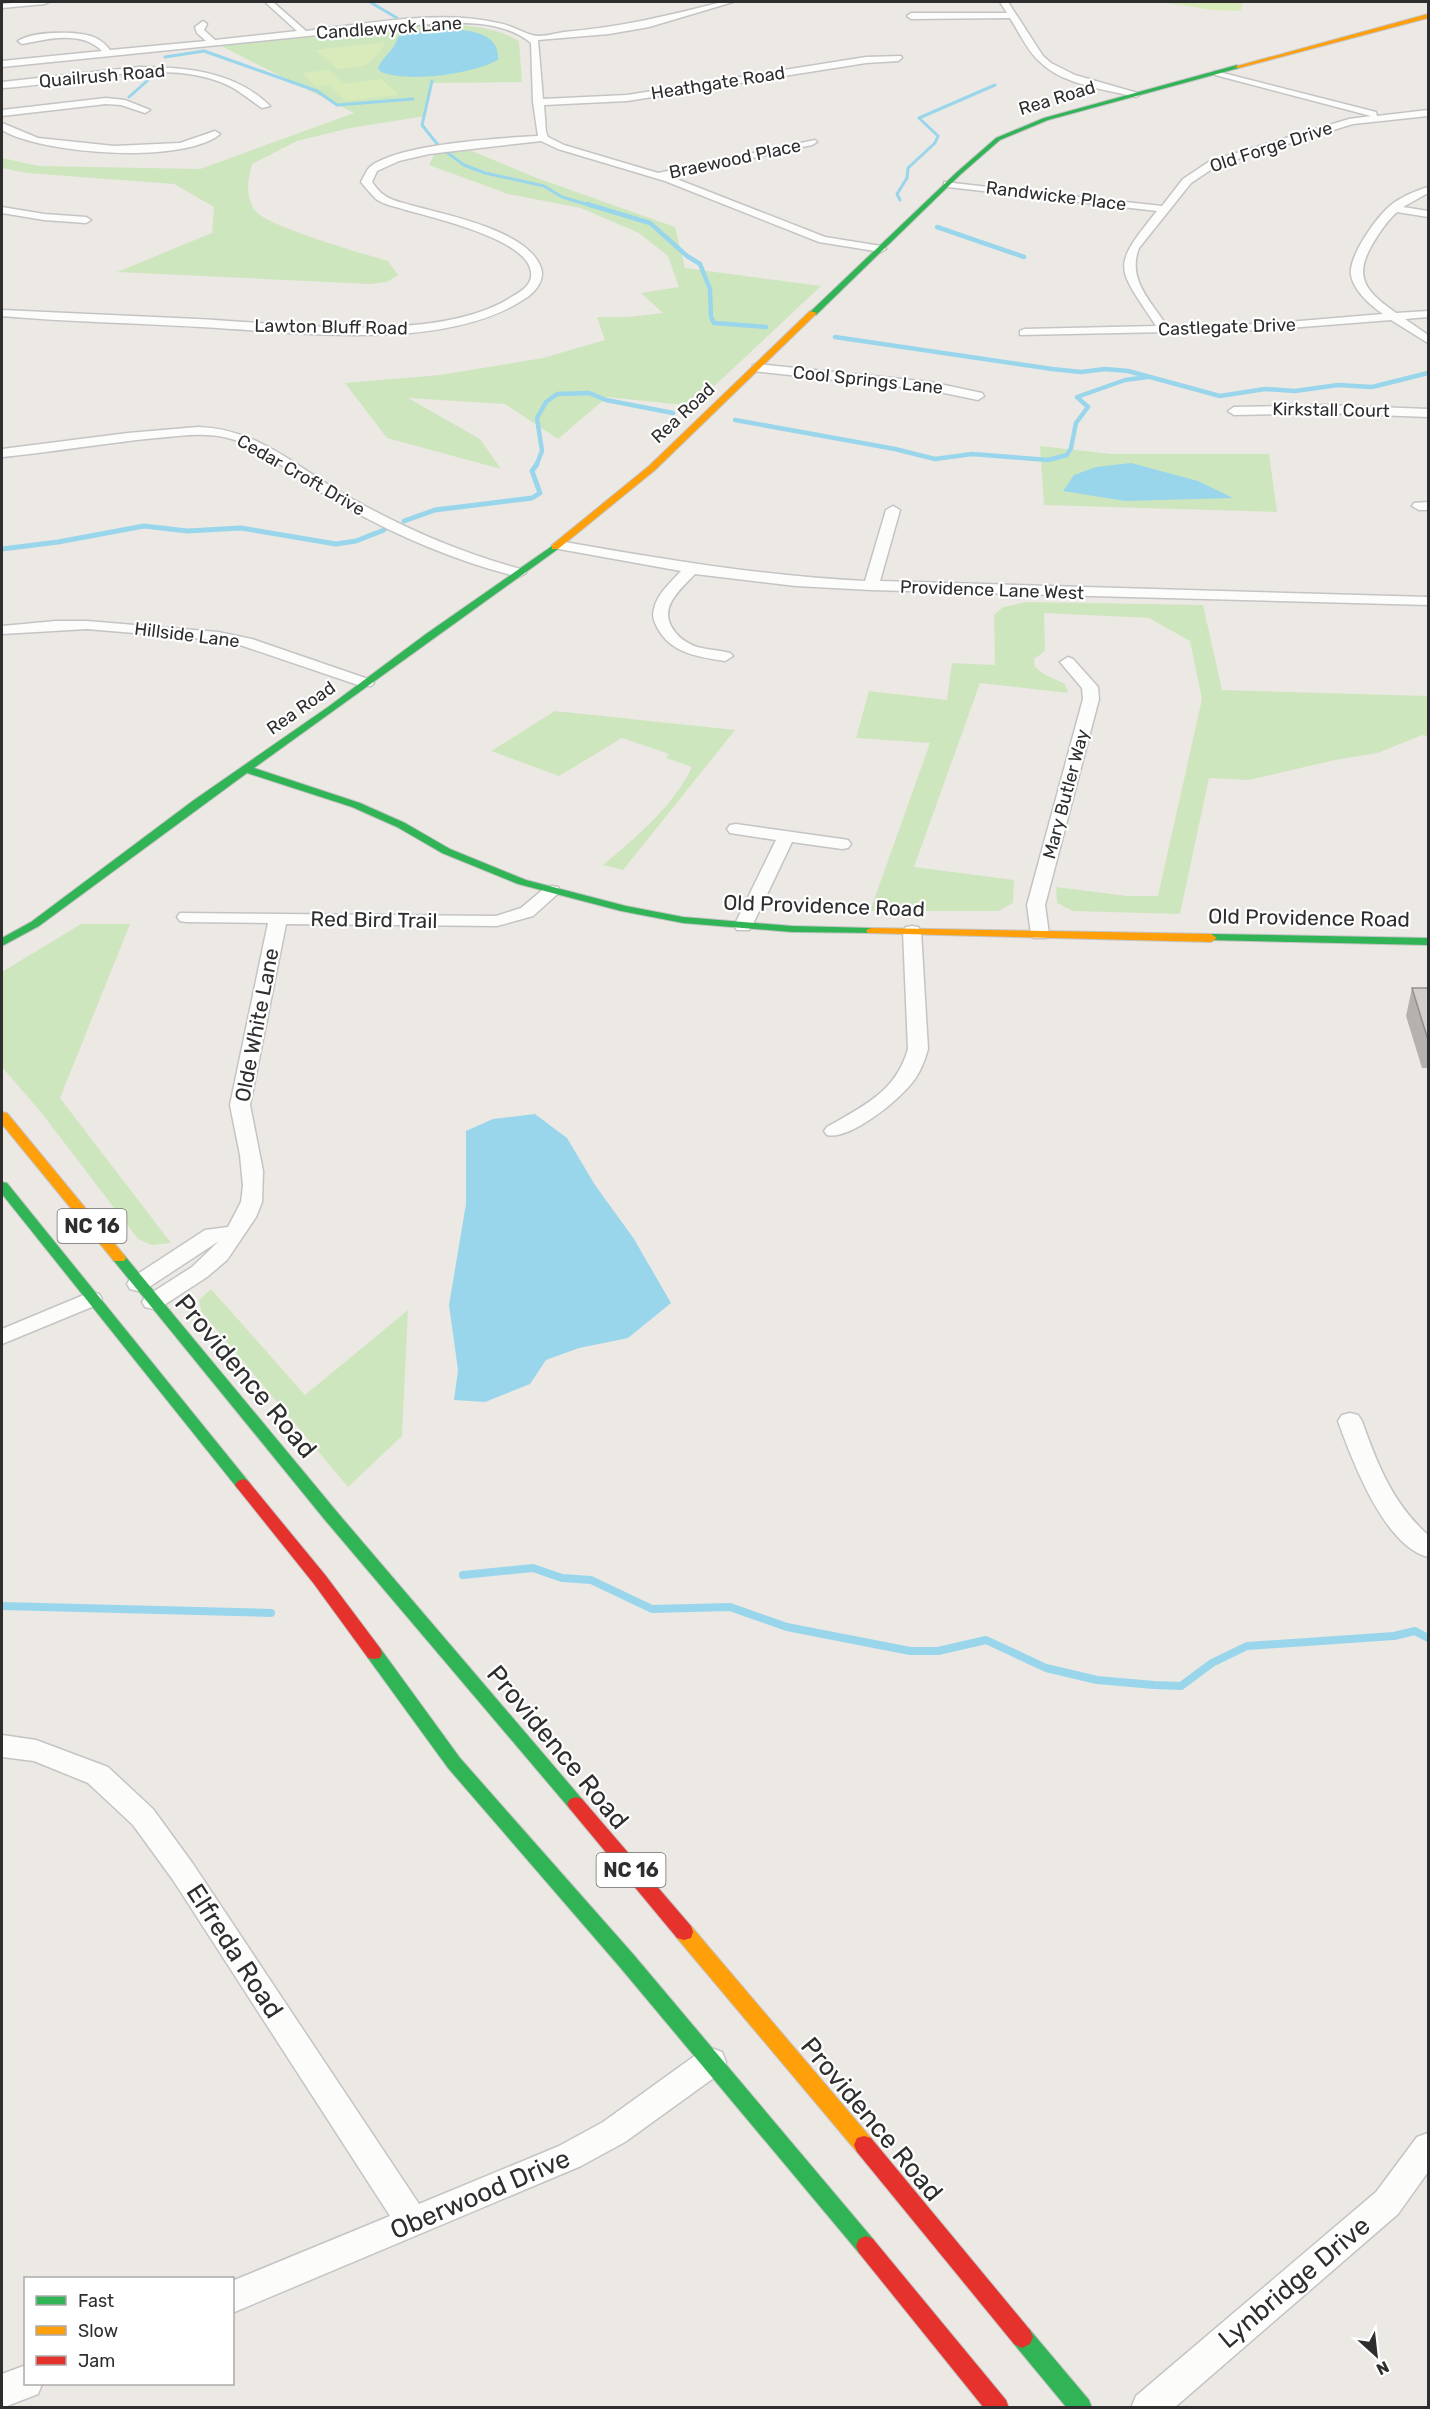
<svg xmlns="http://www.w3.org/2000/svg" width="1430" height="2409" viewBox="0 0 1430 2409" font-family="Rubik,sans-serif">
<rect width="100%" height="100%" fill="#ece8e4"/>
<path fill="#cee6be" d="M420,25c33,0 70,-2 99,16l3,41 -92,1 -4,33 -76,12 -53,13 -45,23c-4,17 -7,30 2,45 9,17 111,45 134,52l10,14 -11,7 -17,2 -253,-12 95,-39 2,-26 -40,-23 -147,-11 -25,-5v-10l37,8 161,3 154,-56 -135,-68z
M467,149l70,29 138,49 10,41 136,18 -128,120 -86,-9 -49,42 -53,-35 -97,-6 72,41 21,30 -114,-31 -42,-55 95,-8 103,-17 62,-18 -8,-23h32l34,-4 -22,-20 38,-6 -11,-31 -29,-23 -58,-25 -73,-14 -79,-29 6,-12z
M1040,446l72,8h157l8,58 -233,-7z
M1027,602l176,3 19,85 206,6v40l-6,-1 -44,18 -43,7 -86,20 -40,-2 -29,136 -107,-3 -16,-8 -1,-16 71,9h31l44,-197 -12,-58 -41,-23 -105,-5 1,38 -11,8 1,8 9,7 21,10 3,9 -88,-10 -66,184 100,13 -1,23 -15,8h-128l60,-168 -74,-5 13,-47 78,9 5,-37 43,2 -1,-50 9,-8z
M555,711l180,19 -112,140 -20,-5c34,-29 69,-57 89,-98l-26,-9 3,-4 -47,-16 -63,38 -68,-25z
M81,924h49l-70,174 111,145 -20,2 -13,-6 -98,-128 -38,-44v-95z
M211,1289l94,106 103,-85 -6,126 -54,51 -147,-176 -2,-11z"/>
<path fill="#d9eabb" d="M1161,2h82l-2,9 -28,-1z
M386,42c-18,26 -17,24 -49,27l-21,-19z
M329,70l14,14 38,-5 18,16 -53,6 -18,-16 -12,2 -14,-14z"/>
<path fill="#99d6ec" d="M443,29c21,0 58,2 55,31 -26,14 -89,23 -117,12l-3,-4c5,-12 17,-18 20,-31l8,-4z
M1131,463l67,18 35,17 -108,3 -62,-10 11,-16 22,-8z
M535,1114l32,24 28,47 39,54 37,64 -43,35 -49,10 -33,12 -16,24 -45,18 -31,-2 4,-30 -9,-65 17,-101v-73l27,-12z"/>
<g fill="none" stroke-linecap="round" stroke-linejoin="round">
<path stroke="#99d6ec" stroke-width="3" d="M370,2l27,16
M165,57l39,-6 113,40 20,14 76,-6
M432,81l-10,44 16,20
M129,97l27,-24
M445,151l19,14 21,8 59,13 18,11 30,9
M900,200l-3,-6 10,-16 1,-10 27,-25 3,-7 -19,-18 76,-33"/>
<path stroke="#99d6ec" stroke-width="4.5" d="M587,204l63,19 37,33 13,8 10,25 1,28 3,6 52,4
M937,227l87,30
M835,337l217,32 29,3 24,-3 23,2 92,25 45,-7 30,2 43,-6 34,2 56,-14
M735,420l160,29 40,10 37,-5 76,6 19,-5 4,-7 5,-25 12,-16 -11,-10 48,-17 22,-3
M536,466l6,-15 -5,-33 9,-16 11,-8 32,-1 17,7 67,13"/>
<path stroke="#99d6ec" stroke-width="5" d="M404,521l31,-11 97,-12 8,-5 -8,-22 5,-7
M2,549l56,-7 86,-16 43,5 54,-3 95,16 20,-3 28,-11"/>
<path stroke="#99d6ec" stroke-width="8" d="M463,1575l70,-7 29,10 29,2 61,29 78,-2 57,20 123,24h28l48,-11 60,28 51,12 57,5 27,1 31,-23 35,-17 147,-10 21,-5 13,7
M2,1606l269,7"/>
<defs>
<path id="street" d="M24,2h25l-4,2 -43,4v-4z
M265,2h8l33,29c62,-7 131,-22 192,-8 13,2 23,9 34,12 9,3 24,-2 32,-3 57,-5 103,-16 158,-30h11l-84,25 -40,7 -71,6 5,59 84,-4 239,-38 35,-1 1,2 -4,3 -32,2 -239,38 -83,4 2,27 2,5 16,8 94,28 157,-33 2,2 -5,3 -143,31 156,61 56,9 5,3 -5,3 -62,-10 -154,-61 -107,-32 -17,-8 -112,13 -30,7 -22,10 -5,11c3,4 7,10 12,13 7,6 21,8 30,11 33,9 115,25 127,62 4,12 -5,23 -15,30 -82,55 -229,34 -325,29 -66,-4 -133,-5 -199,-11v-6c65,3 130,6 195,9 86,4 243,26 316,-23 11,-6 22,-14 17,-28 -9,-30 -96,-50 -124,-58 -9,-3 -22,-5 -30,-11 -5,-5 -10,-11 -15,-17 3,-5 5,-12 10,-16 29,-22 128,-28 167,-30l-5,-34 -2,-59c-30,-25 -78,-21 -115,-18l-414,42v-6l100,-10c-20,-21 -55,-12 -80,-7l-4,-3c14,-10 62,-11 78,-3 6,3 10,7 14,12l96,-9 -9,-8 -2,-6 8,-6 4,3 -3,6 11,10 82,-9z
M1000,2h8l35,54 8,7 24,12 66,19 -5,3c-31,-8 -74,-12 -97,-36 -12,-11 -20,-29 -29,-43l-99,1 -4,-3 4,-3h96z
M139,67c46,0 96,4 131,39l-8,2c-9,-6 -18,-13 -27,-19 -62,-36 -165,-4 -233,-1v-6z
M1215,71l161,41 1,4 51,-6v6l-75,8 -135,41 -27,18 -52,65c-12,32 11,52 28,78l98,-2 118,-10c-13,-9 -29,-23 -32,-39 -3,-18 26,-59 40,-70 10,-8 24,-14 37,-18v6l-25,14 25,4v6l-31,-5c-11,10 -18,21 -25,33 -20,34 -4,48 24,68l32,-2v6l-23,2 23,16v8l-37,-23 -126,10 -245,5v-4l4,-2 132,-3c-39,-60 -46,-57 1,-115l-209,-24 -4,-1v-4l218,24 21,-27 27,-18 139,-42 22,-3 -156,-41z
M106,98l19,2 25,10 -5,3 -24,-8 -15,-1 -104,12v-6z
M2,123l36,15 76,8 66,-3 35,-12 5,3c-37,31 -179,20 -218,-4z
M2,207l42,7 42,3 5,3 -5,3 -42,-3 -42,-7z
M757,364l173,18 52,11 2,3 -6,4 -48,-10 -177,-19v-6z
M1325,405l103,4v8l-103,-4 -91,2 -6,-4 6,-4z
M198,427c64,2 102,44 156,73 54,30 110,54 170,70l2,3 -7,4c-69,-17 -136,-47 -197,-84 -31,-18 -58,-46 -94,-55 -23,-6 -48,-2 -72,0 -52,5 -103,14 -154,19v-8l126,-16z
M1428,502v8h-9l-7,-4 2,-3z
M893,506l7,4 -20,71 548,16v8l-557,-15 -75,-4 -101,-12c-13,14 -35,31 -24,52 6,11 15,17 26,21 11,3 22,3 33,6l3,3 -8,5c-27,-4 -55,-8 -68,-34 -3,-6 -5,-11 -3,-18 3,-15 17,-27 27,-38l-122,-22 -7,-4 7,-4c102,18 203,35 306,40l21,-71z
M56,621h31l131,11 34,7 119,41 3,3 -3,3h-10l-118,-40 -25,-6 -131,-11 -85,5v-8z
M1068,657l5,2 25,28 1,12 -54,206 4,29 -3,4h-12l-3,-4 -4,-29 56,-206 -1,-11 -22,-26z
M736,824l106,15 6,1 3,4 -3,4 -6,1 -50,-7 -40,84 -3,4h-12l-3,-4 42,-86 -46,-7 -3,-4 3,-4z
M552,886l6,1 3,4 -28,25 -36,10 -211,-2 -36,181 13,66 -1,31 -6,15 -29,43 -20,17 -46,30 -8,2 -8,-2 -3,-5 3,-5 47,-30 27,-26 -73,48 -8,2 -8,-2 -3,-5 3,-5 75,-49 23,-3 13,-25 2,-16 -3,-31 -10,-50 38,-182 -82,-1 -6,-1 -3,-4 3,-4 316,3 25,-8 25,-21z
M912,926l6,1 3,4 7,118c-3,11 -7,21 -13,30 -13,19 -65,62 -88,56l-3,-4 3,-4c36,-21 69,-35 81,-78l-5,-118 3,-4z
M91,1292l8,2 3,5 -3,5 -97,40v-15z
M1350,1413l8,2 4,6c15,43 31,83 66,114v22c-44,-11 -76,-97 -90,-136l4,-6z
M2,1735l34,5 72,27 45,42 40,55 226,340 140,-58 44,-24 97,-70 11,-4 11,4 4,10 -4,10 -97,70 -44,24 -349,147v-32l158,-65 -217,-336 -40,-55 -45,-42 -54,-22 -32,-4z
M1428,2133v39l-30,42 -224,194h-43l5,-12 240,-204 41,-55z
M26,2365v19h16l-4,10 -36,14v-34z"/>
<path id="fast" d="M1237,65l2,3 -191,52 -48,20 -39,34 -145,141 -7,-2 148,-141 39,-34 48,-20z
M555,544l3,1v4l-304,219 106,35 45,20 45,26 76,31 100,26 57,11 109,9 80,2 4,1 2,2 -2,2 -84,-1 -109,-9 -62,-12 -103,-27 -76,-31 -45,-26 -45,-20 -105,-34 -208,153 -37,20v-8l29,-16 163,-122 134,-93 98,-73z
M1211,934l217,4v7l-221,-5 -2,-2 2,-2z
M2,1182l5,1 241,298 3,4 -3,4h-10l-236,-295z
M119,1254l5,1 213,257 245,287 3,5 -3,5 -6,2 -6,-2 -245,-289 -211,-259 -2,-3z
M374,1647l6,1 80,110 173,196 240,285 3,7 -3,7 -7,3 -7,-3 -240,-287 -171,-198 -80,-110 -2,-5 2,-5z
M1022,2326l8,4 59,70 3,8h-25l-53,-64 -3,-7 3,-7z"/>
<path id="slow" d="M1428,14v4l-189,50 -5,-1z
M810,311l7,2 -162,157 -97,79h-6v-4l97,-79z
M872,928l339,6 6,4 -6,4 -343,-9 -2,-2 2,-2z
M2,1112l5,1 117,142 2,3 -2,3h-10l-112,-137z
M684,1924l7,2 180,212 3,7 -3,7 -7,2 -7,-2 -180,-214 -2,-6 2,-6z"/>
<path id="jam" d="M243,1479l5,2 78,95 54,72 2,5 -2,5 -6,1 -6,-1 -54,-74 -76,-95 -3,-4 3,-4z
M576,1797l6,2 109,127 2,6 -2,6 -7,2 -7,-2 -107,-129 -3,-5 3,-5z
M864,2136l7,2 159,192 3,7 -3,7 -8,4 -8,-4 -157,-192 -3,-7 3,-7z
M866,2236l7,3 133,161 3,8h-25l-125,-155 -3,-7 3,-7z"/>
</defs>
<use href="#street" stroke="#c5c4c5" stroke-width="3"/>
<use href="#fast" stroke="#c5c4c5" stroke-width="2"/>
<use href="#slow" stroke="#c5c4c5" stroke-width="2"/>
<use href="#jam" stroke="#c5c4c5" stroke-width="2"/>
<use href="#street" fill="#fcfcfb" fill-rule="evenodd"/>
<use href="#fast" fill="#30b455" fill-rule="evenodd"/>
<use href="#slow" fill="#ff9f0a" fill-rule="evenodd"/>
<use href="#jam" fill="#e5322d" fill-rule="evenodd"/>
</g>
<path fill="#b4b1af" d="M1412,988h16v80h-6l-16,-52z"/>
<path fill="#d1cecb" stroke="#92908e" stroke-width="1.5" d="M1412,988h16v52z"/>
<g text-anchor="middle" stroke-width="4.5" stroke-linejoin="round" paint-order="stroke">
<g font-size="18" fill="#2e2e2e" stroke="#fff">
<text transform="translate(389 28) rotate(-4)" y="6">Candlewyck Lane</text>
<text transform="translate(102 76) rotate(-5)" y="6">Quailrush Road</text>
<text transform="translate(718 83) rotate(-9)" y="6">Heathgate Road</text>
<text transform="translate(1057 98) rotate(-17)" y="6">Rea Road</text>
<text transform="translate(1271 147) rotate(-18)" y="6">Old Forge Drive</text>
<text transform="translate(735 159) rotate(-12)" y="6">Braewood Place</text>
<text transform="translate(1056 196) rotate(7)" y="6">Randwicke Place</text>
<text transform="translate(331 327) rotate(1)" y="6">Lawton Bluff Road</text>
<text transform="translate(1227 327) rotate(-2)" y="6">Castlegate Drive</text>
<text transform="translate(868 380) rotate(6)" y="6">Cool Springs Lane</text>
<text transform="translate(1331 410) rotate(1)" y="6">Kirkstall Court</text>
<text transform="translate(683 413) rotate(-43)" y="6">Rea Road</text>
<text transform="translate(301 475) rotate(30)" y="6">Cedar Croft Drive</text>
<text transform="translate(992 590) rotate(2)" y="6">Providence Lane West</text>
<text transform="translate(187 635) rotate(7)" y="6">Hillside Lane</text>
<text transform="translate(301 708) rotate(-35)" y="6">Rea Road</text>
<text transform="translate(1066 794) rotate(-75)" y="6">Mary Butler Way</text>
</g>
<g fill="#fff" stroke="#6d6d6d" stroke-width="1.5">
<rect x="57.5" y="1209" width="69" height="34" rx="4.5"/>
<rect x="596.5" y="1853" width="69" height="34" rx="4.5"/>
</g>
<g font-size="20" font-weight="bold" fill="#2e2e2e">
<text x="92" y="1233">NC 16</text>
<text x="631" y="1877">NC 16</text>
</g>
<g font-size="21" fill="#2e2e2e" stroke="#fff">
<text transform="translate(824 906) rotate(2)" y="7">Old Providence Road</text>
<text transform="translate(1309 918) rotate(1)" y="7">Old Providence Road</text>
<text transform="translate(374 920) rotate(1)" y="7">Red Bird Trail</text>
<text transform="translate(257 1025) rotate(-79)" y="7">Olde White Lane</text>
</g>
<g font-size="26" fill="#2e2e2e" stroke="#fff">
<text transform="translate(246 1376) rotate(50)" y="9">Providence Road</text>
<text transform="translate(558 1747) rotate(50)" y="9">Providence Road</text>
<text transform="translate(235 1951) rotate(57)" y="9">Elfreda Road</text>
<text transform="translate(872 2119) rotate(50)" y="9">Providence Road</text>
<text transform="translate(480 2194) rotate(-23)" y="9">Oberwood Drive</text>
<text transform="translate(1294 2282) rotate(-40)" y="9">Lynbridge Drive</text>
</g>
</g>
<rect width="1430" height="2409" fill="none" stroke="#2e2e2e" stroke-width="6"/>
<rect x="24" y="2277" width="210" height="108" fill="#ffffff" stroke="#ababab" stroke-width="1.5"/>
<rect x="36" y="2296" width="30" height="9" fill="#30b455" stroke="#ababab" stroke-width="1.5"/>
<text x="78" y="2307" font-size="18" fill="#2e2e2e">Fast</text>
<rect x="36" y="2326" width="30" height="9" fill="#ff9f0a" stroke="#ababab" stroke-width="1.5"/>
<text x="78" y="2337" font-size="18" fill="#2e2e2e">Slow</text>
<rect x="36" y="2356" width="30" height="9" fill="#e5322d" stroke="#ababab" stroke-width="1.5"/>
<text x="78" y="2367" font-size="18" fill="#2e2e2e">Jam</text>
<g transform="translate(1376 2355) rotate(153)" stroke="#ffffff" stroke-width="4.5" paint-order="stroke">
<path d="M0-4.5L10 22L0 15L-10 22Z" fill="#2e2e2e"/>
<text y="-9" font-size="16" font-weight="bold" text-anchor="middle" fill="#2e2e2e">N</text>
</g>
</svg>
